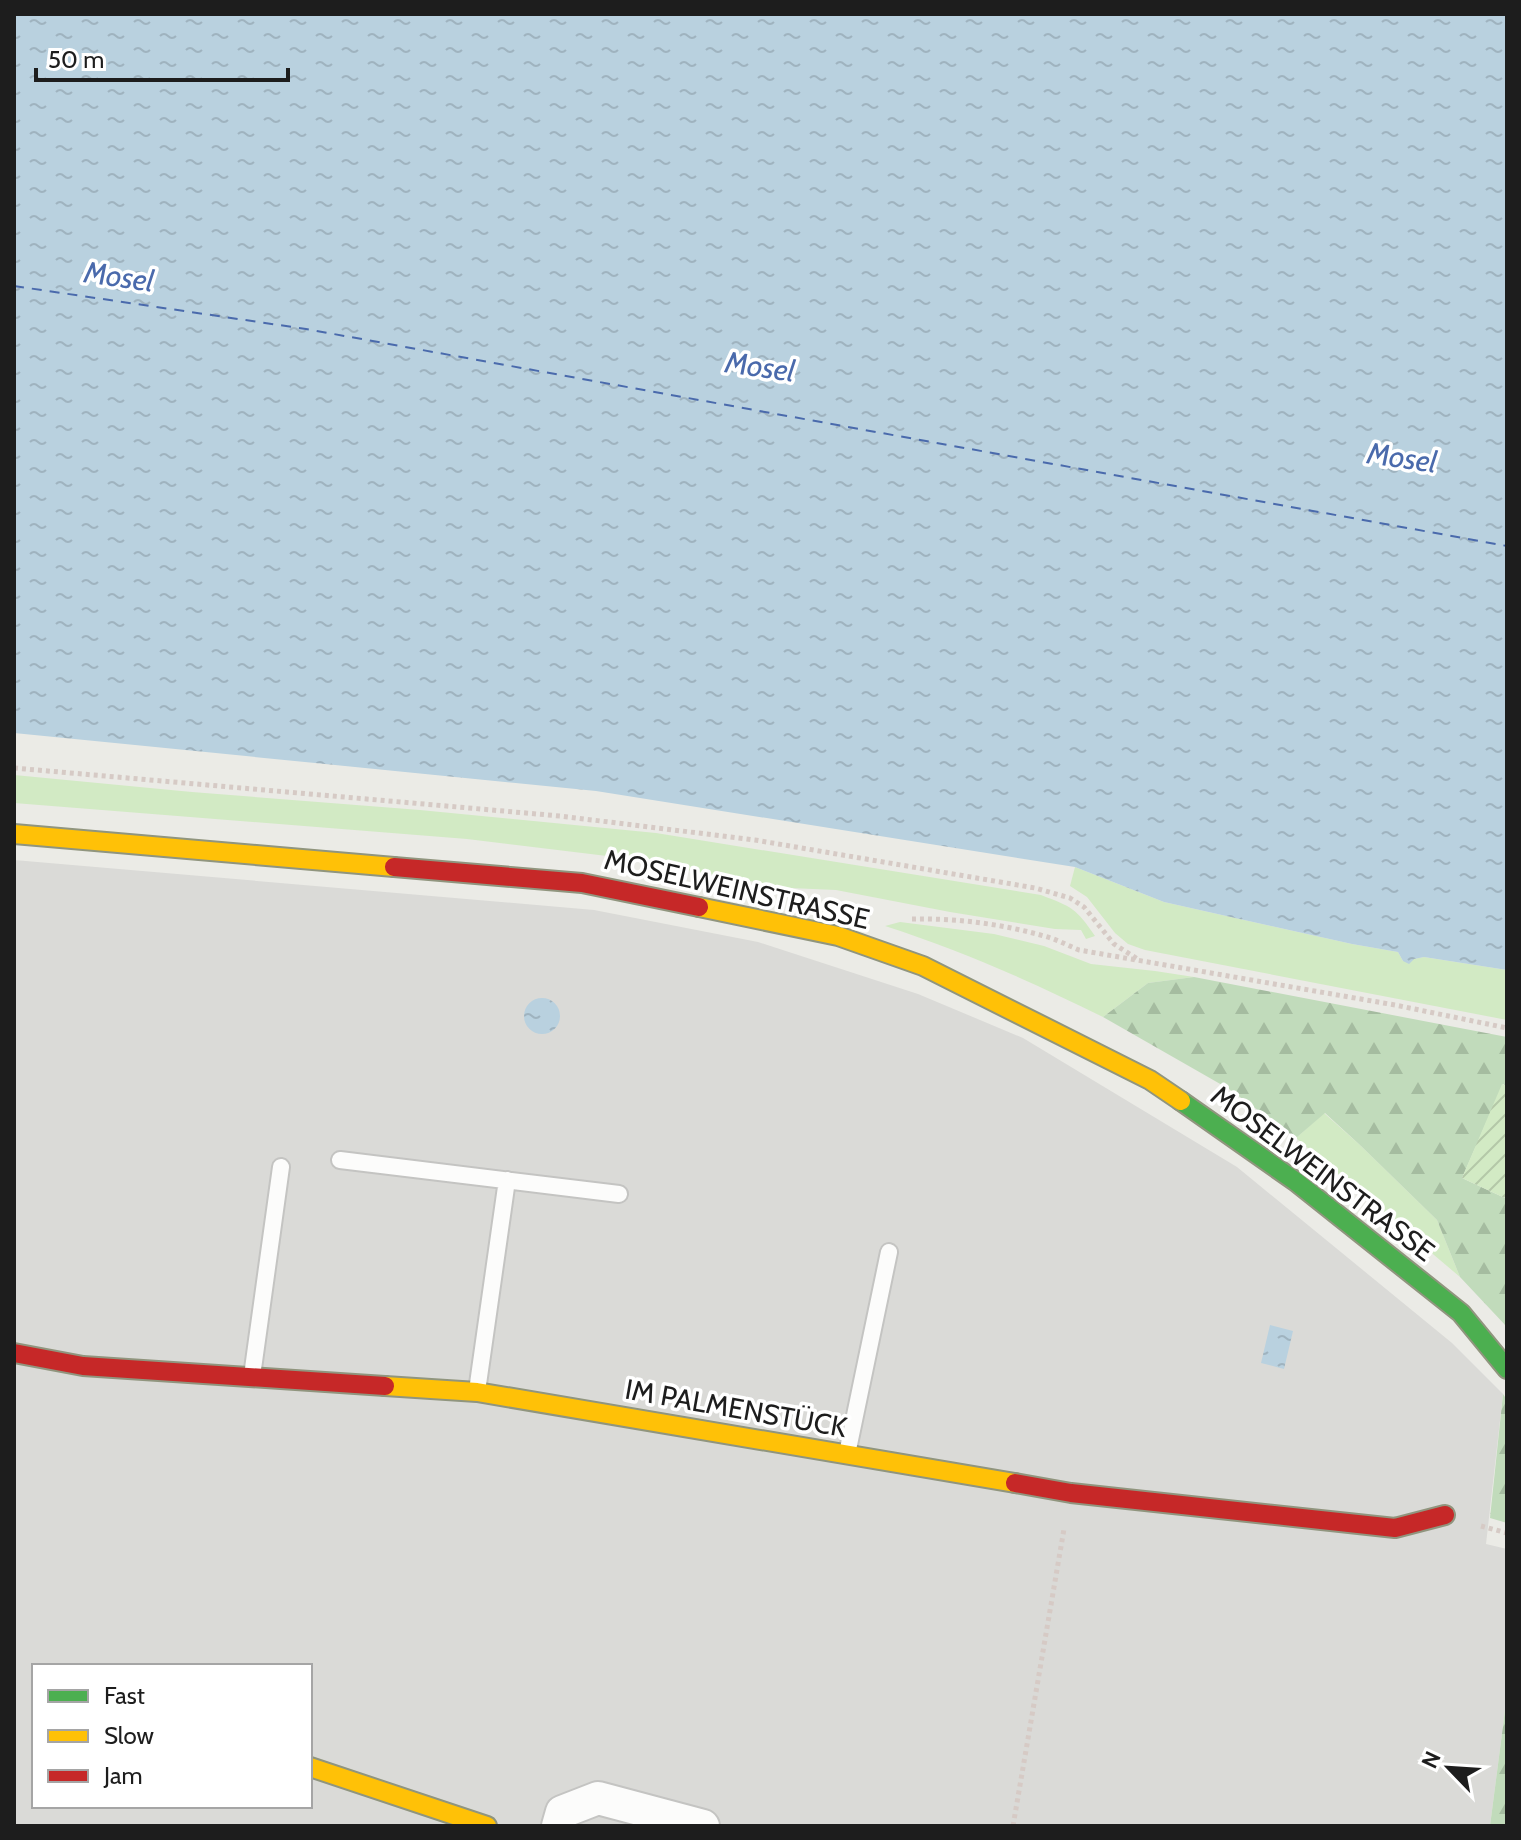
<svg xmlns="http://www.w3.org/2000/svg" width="1521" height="1840" viewBox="0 0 1521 1840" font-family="Cabin,sans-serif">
<defs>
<pattern id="forest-firs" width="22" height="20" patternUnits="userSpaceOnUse" patternTransform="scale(2)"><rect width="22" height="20" fill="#c1dbbb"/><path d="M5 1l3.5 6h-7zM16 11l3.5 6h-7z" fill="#a5bca0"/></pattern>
<pattern id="garden-furrows" width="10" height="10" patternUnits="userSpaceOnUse" patternTransform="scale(2)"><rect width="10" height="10" fill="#d2eac4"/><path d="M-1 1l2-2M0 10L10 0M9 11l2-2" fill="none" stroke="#b4c8a8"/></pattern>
<pattern id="water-ripples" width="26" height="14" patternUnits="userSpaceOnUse" patternTransform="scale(2)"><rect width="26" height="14" fill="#b9d1df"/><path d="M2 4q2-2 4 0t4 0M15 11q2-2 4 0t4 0" fill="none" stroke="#9fb3bf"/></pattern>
</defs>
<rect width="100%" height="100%" fill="#ebebe6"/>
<path fill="#dadad7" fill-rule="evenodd" d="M14,860l580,50 164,32 160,52 105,44 214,129 215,176 51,51 -17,150 21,5v146l-17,131h-1476zM34,1666h276v140h-276z"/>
<path fill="#d2eac4" d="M14,775l178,17 228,18 236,23 385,62c31,12 35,13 54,41l-9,3 -5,-9 -26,-1 -105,-17 -114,-22 -46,-2 -183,-32 -140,-17 -453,-36z
M1075,867l89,35 188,42 46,8 5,9 21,-4 83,13v50l-362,-70 -17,-6 -13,-11 -28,-36 -17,-11z
M900,922l94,12 50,12 47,18 64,7 39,6 -46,6 -45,34c-71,-35 -143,-67 -218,-91z
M1324,1113l37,33 76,74 23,57 -164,-139z"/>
<path fill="url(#forest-firs)" d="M1194,977l313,60v49l-4,-2 -41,94 45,21v128l-47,-50 -23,-57 -76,-74 -36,-33 -29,25 -67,-49 -126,-72 45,-34z
M1503,1394l4,6v123l-17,-5z
M1507,1695v131h-17z"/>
<path fill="url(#garden-furrows)" d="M1502,1084l5,2v113l-45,-21z"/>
<path fill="url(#water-ripples)" d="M14,14h1493v956l-83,-13 -10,2 -5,5 -6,-3 -5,-9 -46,-8 -188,-42 -89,-35 -479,-76 -582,-58z
M524 1016a18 18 0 1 1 36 0a18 18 0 1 1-36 0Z
M1270,1325l23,6 -9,38 -23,-6z"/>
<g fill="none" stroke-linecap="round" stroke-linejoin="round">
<path stroke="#4a6aac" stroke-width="2" stroke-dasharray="10 8" stroke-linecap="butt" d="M14,286l292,43 1201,217"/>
<defs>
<path id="lane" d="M340,1160l279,34
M252,1376l29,-209
M477,1391l30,-211
M847,1454l42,-202"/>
<path id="street" d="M558,1826l4,-14 36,-14 105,28"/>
<path id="fast" d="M1181,1101l114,80 166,132 46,56"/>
<path id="slow" d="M14,834l380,33
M699,907l139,29 85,30 227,114 31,21
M385,1386l92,6 538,91
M310,1767l177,59"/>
<path id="jam" d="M394,867l188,16 117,24
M14,1353l69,13 302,20
M1015,1483l56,10 324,35 50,-13"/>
</defs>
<use href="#lane" stroke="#c4c4c2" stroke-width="20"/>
<use href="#street" stroke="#c4c4c2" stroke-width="36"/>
<use href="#fast" stroke="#90957e" stroke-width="22"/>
<use href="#slow" stroke="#90957e" stroke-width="22"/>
<use href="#jam" stroke="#90957e" stroke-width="22"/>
<path stroke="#d6cac5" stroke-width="5" stroke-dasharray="4 4" stroke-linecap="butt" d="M14,768l546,48 195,24 280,48 35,10 14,9 30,37 25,16
M912,919c44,-1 90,5 132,17 12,3 23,9 35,14l316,55 112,23
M1481,1526l26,7
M1013,1826l51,-297"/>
<use href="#lane" stroke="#fcfcfb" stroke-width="16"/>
<use href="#street" stroke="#fcfcfb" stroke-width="32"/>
<use href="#fast" stroke="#4caf50" stroke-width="18"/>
<use href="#slow" stroke="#ffc107" stroke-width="18"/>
<use href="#jam" stroke="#c62828" stroke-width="18"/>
</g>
<g text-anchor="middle" stroke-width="7" stroke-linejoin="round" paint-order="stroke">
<g font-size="28" fill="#1d1d1d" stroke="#fff">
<text transform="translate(737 889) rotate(13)" y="10">MOSELWEINSTRASSE</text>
<text transform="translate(1323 1173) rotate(37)" y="10">MOSELWEINSTRASSE</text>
<text transform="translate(736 1408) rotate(10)" y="10">IM PALMENSTÜCK</text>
</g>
<g font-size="30" font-style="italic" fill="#4a6aac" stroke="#fff">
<text transform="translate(119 277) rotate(8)" y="10">Mosel</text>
<text transform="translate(760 367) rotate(8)" y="10">Mosel</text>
<text transform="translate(1402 458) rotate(8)" y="10">Mosel</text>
</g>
</g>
<rect width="1521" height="1840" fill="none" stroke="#1d1d1d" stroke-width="32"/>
<rect x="32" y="1664" width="280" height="144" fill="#ffffff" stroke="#a5a5a5" stroke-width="2"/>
<rect x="48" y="1690" width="40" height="12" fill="#4caf50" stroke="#a5a5a5" stroke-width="2"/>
<text x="104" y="1704" font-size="24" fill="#1d1d1d">Fast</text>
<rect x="48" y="1730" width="40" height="12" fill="#ffc107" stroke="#a5a5a5" stroke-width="2"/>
<text x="104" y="1744" font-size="24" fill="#1d1d1d">Slow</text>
<rect x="48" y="1770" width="40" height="12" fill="#c62828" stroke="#a5a5a5" stroke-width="2"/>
<text x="104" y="1784" font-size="24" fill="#1d1d1d">Jam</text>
<g transform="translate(1449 1768) rotate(295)" stroke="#ffffff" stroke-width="6" paint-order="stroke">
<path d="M0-6L14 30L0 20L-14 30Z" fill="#1d1d1d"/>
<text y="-12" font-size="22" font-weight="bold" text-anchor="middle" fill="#1d1d1d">N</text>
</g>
<path d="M36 68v12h252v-12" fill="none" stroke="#1d1d1d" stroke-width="4"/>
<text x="48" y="68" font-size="24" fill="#1d1d1d" stroke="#ffffff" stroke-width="6" paint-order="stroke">50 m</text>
</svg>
